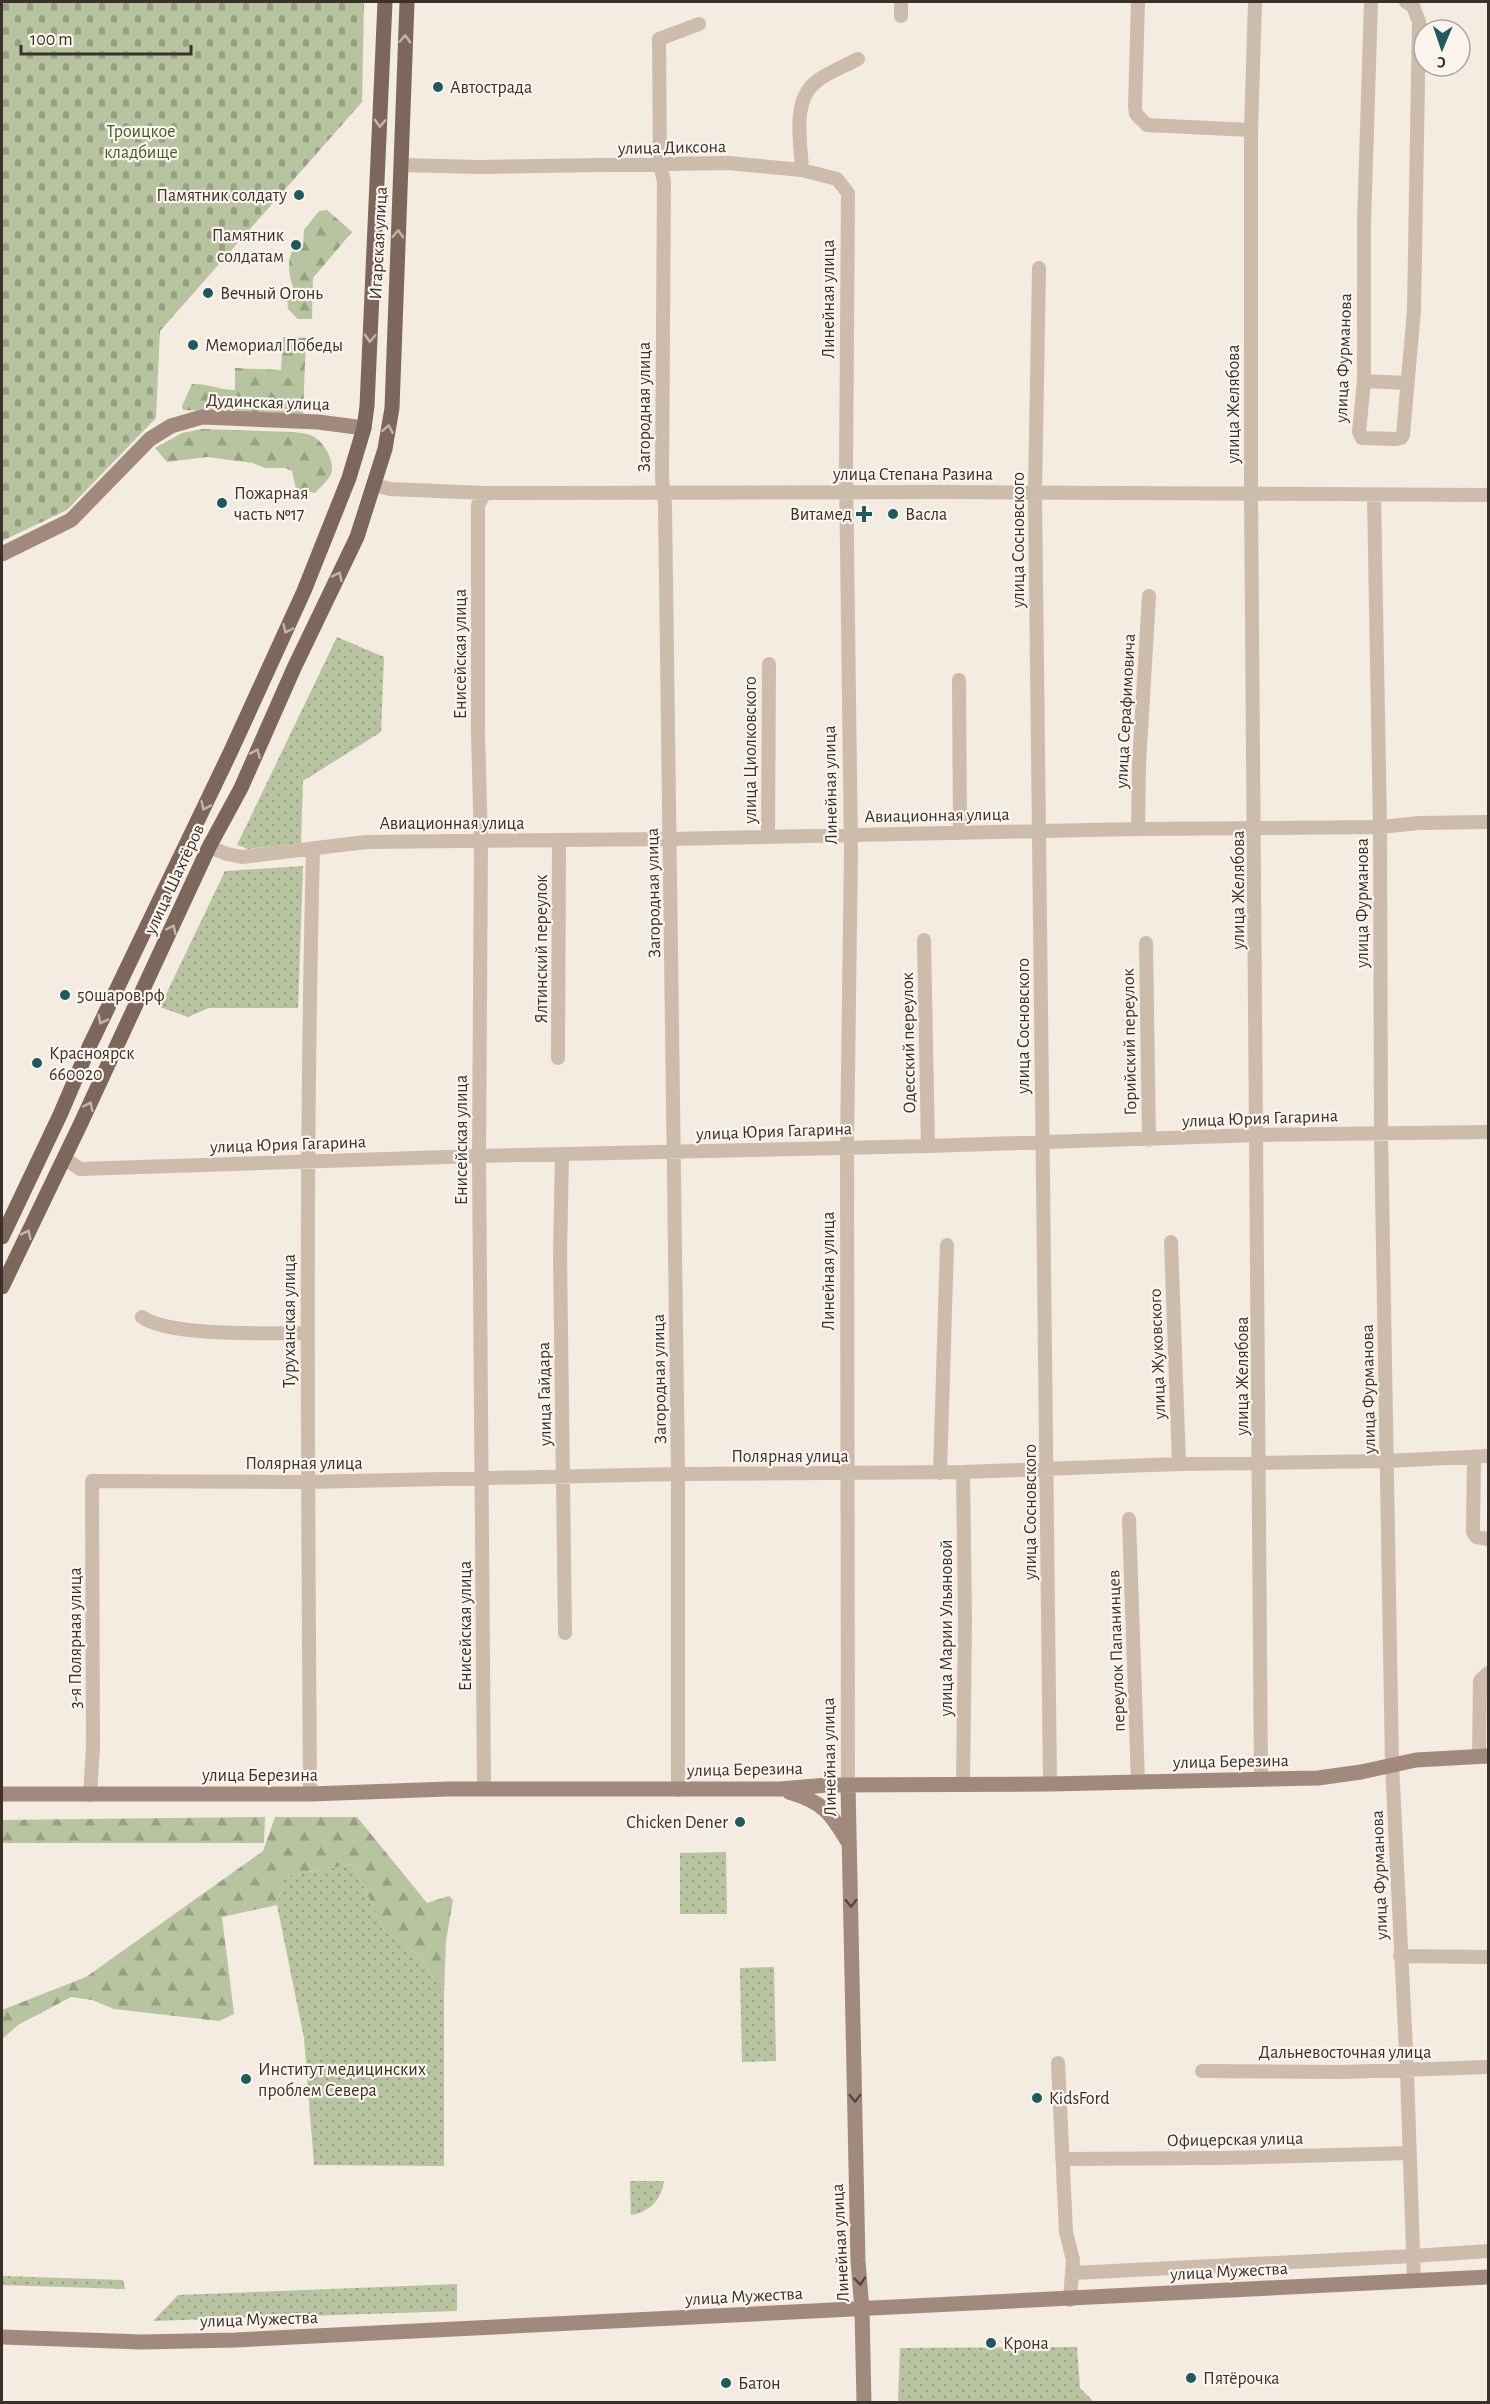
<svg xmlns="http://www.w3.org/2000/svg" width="1490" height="2404" viewBox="0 0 1490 2404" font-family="'Alegreya Sans',sans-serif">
<defs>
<pattern id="green-dots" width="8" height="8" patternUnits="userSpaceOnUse" patternTransform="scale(1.5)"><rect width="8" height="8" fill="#b8c4a0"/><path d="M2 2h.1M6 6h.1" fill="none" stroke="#97a083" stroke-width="1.8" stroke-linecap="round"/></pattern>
<pattern id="forest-firs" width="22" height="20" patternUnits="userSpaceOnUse" patternTransform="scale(1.5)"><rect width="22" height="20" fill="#b8c4a0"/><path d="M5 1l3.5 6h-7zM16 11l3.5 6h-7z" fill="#97a083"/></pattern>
<pattern id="cemetery-stones" width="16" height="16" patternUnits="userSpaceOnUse" patternTransform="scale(1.5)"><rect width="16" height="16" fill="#b8c4a0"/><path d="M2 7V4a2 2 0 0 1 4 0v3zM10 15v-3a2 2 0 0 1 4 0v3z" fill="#97a083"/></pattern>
</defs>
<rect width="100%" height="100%" fill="#f4ebe1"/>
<path fill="url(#green-dots)" d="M337,637l47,20 -3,75 -78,49 -2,62 -53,6 -11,-4z
M303,866l-5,142h-89l-21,9 -28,-10 65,-136z
M726,1852l1,62h-47v-61z
M353,1864l31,66 34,25 26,39v172l-130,-1 -10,-127 -27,-133 8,-29z
M774,1967l2,94 -34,1 -2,-94z
M630,2181h34c-3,19 -14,31 -33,34z
M2,2276l121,4 2,9 -123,-4z
M457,2284v27l-304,10 25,-26z
M1077,2347l3,41 14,14h-196l2,-54z"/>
<path fill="url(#forest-firs)" d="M327,210l25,22 -39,46 -1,41h-14l-10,-10 -1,-14 6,-8c-4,-11 -6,-25 -1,-36l11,-4 1,-17 15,-19z
M283,337l23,1 -3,76 -120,-4 -1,-4 10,-22c15,-1 28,6 43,6v-22l46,2z
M202,429l92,3c7,1 18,2 23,7 9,7 18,24 14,35 -3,7 -11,13 -16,19l-19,-4 -4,-18 -7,-3h-20l-12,-5 -46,-6 -40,5 -12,-14 27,-15z
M265,1817l-1,26h-262v-23z
M275,1817h82l70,86 22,-7 4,4 -7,41 -2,53 -26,-39 -34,-25 -31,-66 -68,12 -8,29 -55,12 12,97 -15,7 -105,-12 -22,-9 -21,-3 -53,28 -16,14v-29l84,-33 177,-126z"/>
<path fill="url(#cemetery-stones)" d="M2,2h362l-2,100 -202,229 -4,87 -89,92 -65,31z"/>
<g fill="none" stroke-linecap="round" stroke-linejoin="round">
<path stroke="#cdbbac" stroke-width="14" d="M901,2v14
M1138,2l-3,105 1,7 11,11 104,5
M1255,2l-4,128v365l10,1284
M1371,2l-7,221v158l-5,51 3,6 34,1 5,-1 2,-3 11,-125 5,-288 -6,-16 -7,-4
M402,165l76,2 250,-4 74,7c-1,-28 -11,-70 15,-89 12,-9 28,-15 41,-22
M802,170l35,9 11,14 -2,277 5,381 -4,296 1,638
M1039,268l-4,225 15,1291
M1364,381l42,2
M374,485l16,4 95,4 460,-1 543,3
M1374,495l6,332 1,306 11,631 15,307 7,210
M959,680l1,153
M1138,829l1,-65 10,-168
M768,836l1,-172
M209,847l18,7 15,3 124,-15 304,-3 468,-10 242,-2 39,-4 69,-1
M924,940l4,206
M1146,943l3,197
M558,1058l1,-217
M562,1155l-2,100 5,378
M64,1158l16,11 399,-13 449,-10 330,-11 230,-3
M1171,1242l8,222
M142,1317c28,20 127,16 164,16
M1474,1457l-1,75 3,5 12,2
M963,1472l2,147 -2,165
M940,1473l7,-228
M1129,1519l9,263
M1479,1756l1,-75 8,-8
M484,1789l-5,-633 2,-315 -3,-107v-229l7,-12
M678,1790v-316l-13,-969 -3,-26 2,-298 -4,-16 -1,-126 40,-15
M310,1794c-2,-315 -5,-630 3,-945
M90,1795l3,-47 -1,-267 215,1 371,-8 285,-2 216,-8 208,-3 101,-5
M1400,1956l88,1
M1058,2063l8,169 7,28 -3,40
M1202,2071l141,1 145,-5
M1062,2159l158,-1 190,-5
M1073,2273l340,-17 75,-5"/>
<path stroke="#a18a7d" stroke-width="15" d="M2,554l69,-34 79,-81 21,-13 31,-9 116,5 46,6
M848,1785l10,476 4,49 2,92
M789,1792c34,10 42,21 59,50
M2,1794h308l138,-5h332l47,-4 223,-1 268,-6 43,-6 55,-12 72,-4
M2,2337l140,5 94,-2 1252,-63"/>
<path stroke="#7d675c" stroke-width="15" d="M2,1237l58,-122 30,-70 140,-292 74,-162 45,-113 15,-50 3,-22 18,-404
M2,1287l78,-162 129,-278 32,-59 53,-120 63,-131 28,-88 7,-41 15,-406"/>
</g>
<defs><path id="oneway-chevron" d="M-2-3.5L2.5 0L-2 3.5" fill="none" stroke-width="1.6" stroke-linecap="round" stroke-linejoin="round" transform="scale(1.5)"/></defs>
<g stroke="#c2b5ac">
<use href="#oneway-chevron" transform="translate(405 39) rotate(-88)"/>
<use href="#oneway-chevron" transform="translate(380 123) rotate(93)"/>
<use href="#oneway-chevron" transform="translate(398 234) rotate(-87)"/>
<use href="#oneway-chevron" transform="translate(370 338) rotate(93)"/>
<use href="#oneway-chevron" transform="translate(388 429) rotate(-80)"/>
<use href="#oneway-chevron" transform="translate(338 576) rotate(-64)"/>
<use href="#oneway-chevron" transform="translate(287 629) rotate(115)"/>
<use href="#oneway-chevron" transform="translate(256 753) rotate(-66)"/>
<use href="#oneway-chevron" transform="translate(205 806) rotate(115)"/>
<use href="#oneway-chevron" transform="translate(172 929) rotate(-65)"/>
<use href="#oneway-chevron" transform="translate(102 1020) rotate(116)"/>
<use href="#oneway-chevron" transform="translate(89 1106) rotate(-65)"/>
<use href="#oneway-chevron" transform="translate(27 1234) rotate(-64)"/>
</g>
<g stroke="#544640">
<use href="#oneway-chevron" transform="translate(851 1903) rotate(89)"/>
<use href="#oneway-chevron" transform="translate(855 2098) rotate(89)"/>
<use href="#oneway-chevron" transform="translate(860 2281) rotate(85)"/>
</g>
<g fill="#1f5a5e" stroke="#fbf5ee" stroke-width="2">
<circle cx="438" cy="87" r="6"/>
<circle cx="299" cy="195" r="6"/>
<circle cx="296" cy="245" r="6"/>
<circle cx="208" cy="293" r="6"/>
<circle cx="193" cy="345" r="6"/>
<circle cx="222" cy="503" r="6"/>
<path d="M861 505h6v6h6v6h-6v6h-6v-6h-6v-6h6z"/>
<circle cx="893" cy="514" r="6"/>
<circle cx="65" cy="995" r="6"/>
<circle cx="37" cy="1063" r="6"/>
<circle cx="740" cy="1822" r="6"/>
<circle cx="246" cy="2079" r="6"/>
<circle cx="1037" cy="2098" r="6"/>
<circle cx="991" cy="2343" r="6"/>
<circle cx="1191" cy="2378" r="6"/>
<circle cx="726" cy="2383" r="6"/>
</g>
<g text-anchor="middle" stroke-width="4.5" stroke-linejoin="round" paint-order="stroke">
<g font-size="18" fill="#3b302b" stroke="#fbf5ee" text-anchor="start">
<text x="450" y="93">Автострада</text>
<text x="287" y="201" text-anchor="end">Памятник солдату</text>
<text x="284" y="241" text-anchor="end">Памятник<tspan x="284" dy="21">солдатам</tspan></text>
<text x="220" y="299">Вечный Огонь</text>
<text x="205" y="351">Мемориал Победы</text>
<text x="234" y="499">Пожарная<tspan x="234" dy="21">часть №17</tspan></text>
<text x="852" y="520" text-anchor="end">Витамед</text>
<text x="905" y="520">Васла</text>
<text x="77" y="1001">50шаров.рф</text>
<text x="49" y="1059">Красноярск<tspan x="49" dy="21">660020</tspan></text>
<text x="728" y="1828" text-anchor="end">Chicken Dener</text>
<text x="258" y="2075">Институт медицинских<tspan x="258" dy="21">проблем Севера</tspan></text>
<text x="1049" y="2104">KidsFord</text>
<text x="1003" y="2349">Крона</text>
<text x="1203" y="2384">Пятёрочка</text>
<text x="738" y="2389">Батон</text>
</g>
<g font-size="18" fill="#4a5a2e" stroke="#fbf5ee">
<text x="141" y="137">Троицкое<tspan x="141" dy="21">кладбище</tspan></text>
</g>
<g font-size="18" fill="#3b302b" stroke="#fbf5ee">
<text transform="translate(672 147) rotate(-1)" y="6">улица Диксона</text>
<text transform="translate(378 243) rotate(-87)" y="6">Игарская улица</text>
<text transform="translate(828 299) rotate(-90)" y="6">Линейная улица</text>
<text transform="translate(1343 358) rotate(-88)" y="6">улица Фурманова</text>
<text transform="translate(268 402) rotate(2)" y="6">Дудинская улица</text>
<text transform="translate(1233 404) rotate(-90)" y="6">улица Желябова</text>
<text transform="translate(644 407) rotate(-90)" y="6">Загородная улица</text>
<text x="913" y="480">улица Степана Разина</text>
<text transform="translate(1018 540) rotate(-90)" y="6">улица Сосновского</text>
<text transform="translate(460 654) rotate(-90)" y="6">Енисейская улица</text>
<text transform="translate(1125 711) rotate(-87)" y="6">улица Серафимовича</text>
<text transform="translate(750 750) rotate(-90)" y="6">улица Циолковского</text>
<text transform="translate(830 785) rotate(-91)" y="6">Линейная улица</text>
<text transform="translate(937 815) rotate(-1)" y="6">Авиационная улица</text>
<text x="452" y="829">Авиационная улица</text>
<text transform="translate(174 879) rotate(-65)" y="6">улица Шахтёров</text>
<text transform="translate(1238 890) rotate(-90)" y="6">улица Желябова</text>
<text transform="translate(653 893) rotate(-91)" y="6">Загородная улица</text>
<text transform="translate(1362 903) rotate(-90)" y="6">улица Фурманова</text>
<text transform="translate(541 949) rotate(-90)" y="6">Ялтинский переулок</text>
<text transform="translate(1023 1026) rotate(-90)" y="6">улица Сосновского</text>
<text transform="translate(1129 1042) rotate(-91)" y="6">Горийский переулок</text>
<text transform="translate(908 1043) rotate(-91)" y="6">Одесский переулок</text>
<text transform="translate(1260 1118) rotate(-2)" y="6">улица Юрия Гагарина</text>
<text transform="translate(774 1131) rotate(-2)" y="6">улица Юрия Гагарина</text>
<text transform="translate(461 1140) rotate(-90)" y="6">Енисейская улица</text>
<text transform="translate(288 1144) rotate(-2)" y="6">улица Юрия Гагарина</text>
<text transform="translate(828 1271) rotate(-90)" y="6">Линейная улица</text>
<text transform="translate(289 1321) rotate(-90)" y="6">Туруханская улица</text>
<text transform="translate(1157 1354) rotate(-92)" y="6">улица Жуковского</text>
<text transform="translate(1242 1376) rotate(-90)" y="6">улица Желябова</text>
<text transform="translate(659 1379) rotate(-91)" y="6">Загородная улица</text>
<text transform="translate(1368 1389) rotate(-91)" y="6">улица Фурманова</text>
<text transform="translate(544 1394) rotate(-91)" y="6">улица Гайдара</text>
<text x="790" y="1462">Полярная улица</text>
<text x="304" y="1469">Полярная улица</text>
<text transform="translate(1030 1512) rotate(-90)" y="6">улица Сосновского</text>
<text transform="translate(465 1626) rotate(-90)" y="6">Енисейская улица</text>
<text transform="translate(946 1628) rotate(-90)" y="6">улица Марии Ульяновой</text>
<text transform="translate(75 1638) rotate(-90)" y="6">3-я Полярная улица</text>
<text transform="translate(1116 1651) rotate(-92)" y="6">переулок Папанинцев</text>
<text transform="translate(829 1757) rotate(-91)" y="6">Линейная улица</text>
<text transform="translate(1231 1761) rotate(-1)" y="6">улица Березина</text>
<text transform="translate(745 1769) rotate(-1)" y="6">улица Березина</text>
<text x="260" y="1781">улица Березина</text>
<text transform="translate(1379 1875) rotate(-92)" y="6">улица Фурманова</text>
<text x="1345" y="2058">Дальневосточная улица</text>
<text transform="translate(1235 2139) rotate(-1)" y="6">Офицерская улица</text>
<text transform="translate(840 2243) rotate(-93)" y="6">Линейная улица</text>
<text transform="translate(1229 2271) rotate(-3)" y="6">улица Мужества</text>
<text transform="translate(744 2296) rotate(-3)" y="6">улица Мужества</text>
<text transform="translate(259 2319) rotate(-2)" y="6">улица Мужества</text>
</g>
</g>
<rect width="1490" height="2404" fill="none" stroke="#3b302b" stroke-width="6"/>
<g transform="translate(1442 48) rotate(182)"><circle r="28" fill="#fbf5ee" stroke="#aea6a0" stroke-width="1.5"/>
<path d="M0-4.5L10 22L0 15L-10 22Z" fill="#1f5a5e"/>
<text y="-9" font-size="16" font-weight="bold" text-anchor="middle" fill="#3b302b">С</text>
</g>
<path d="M21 45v9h170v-9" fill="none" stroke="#3b302b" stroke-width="3"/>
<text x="30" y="45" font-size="18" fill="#3b302b" stroke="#fbf5ee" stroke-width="4.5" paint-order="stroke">100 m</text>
</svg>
